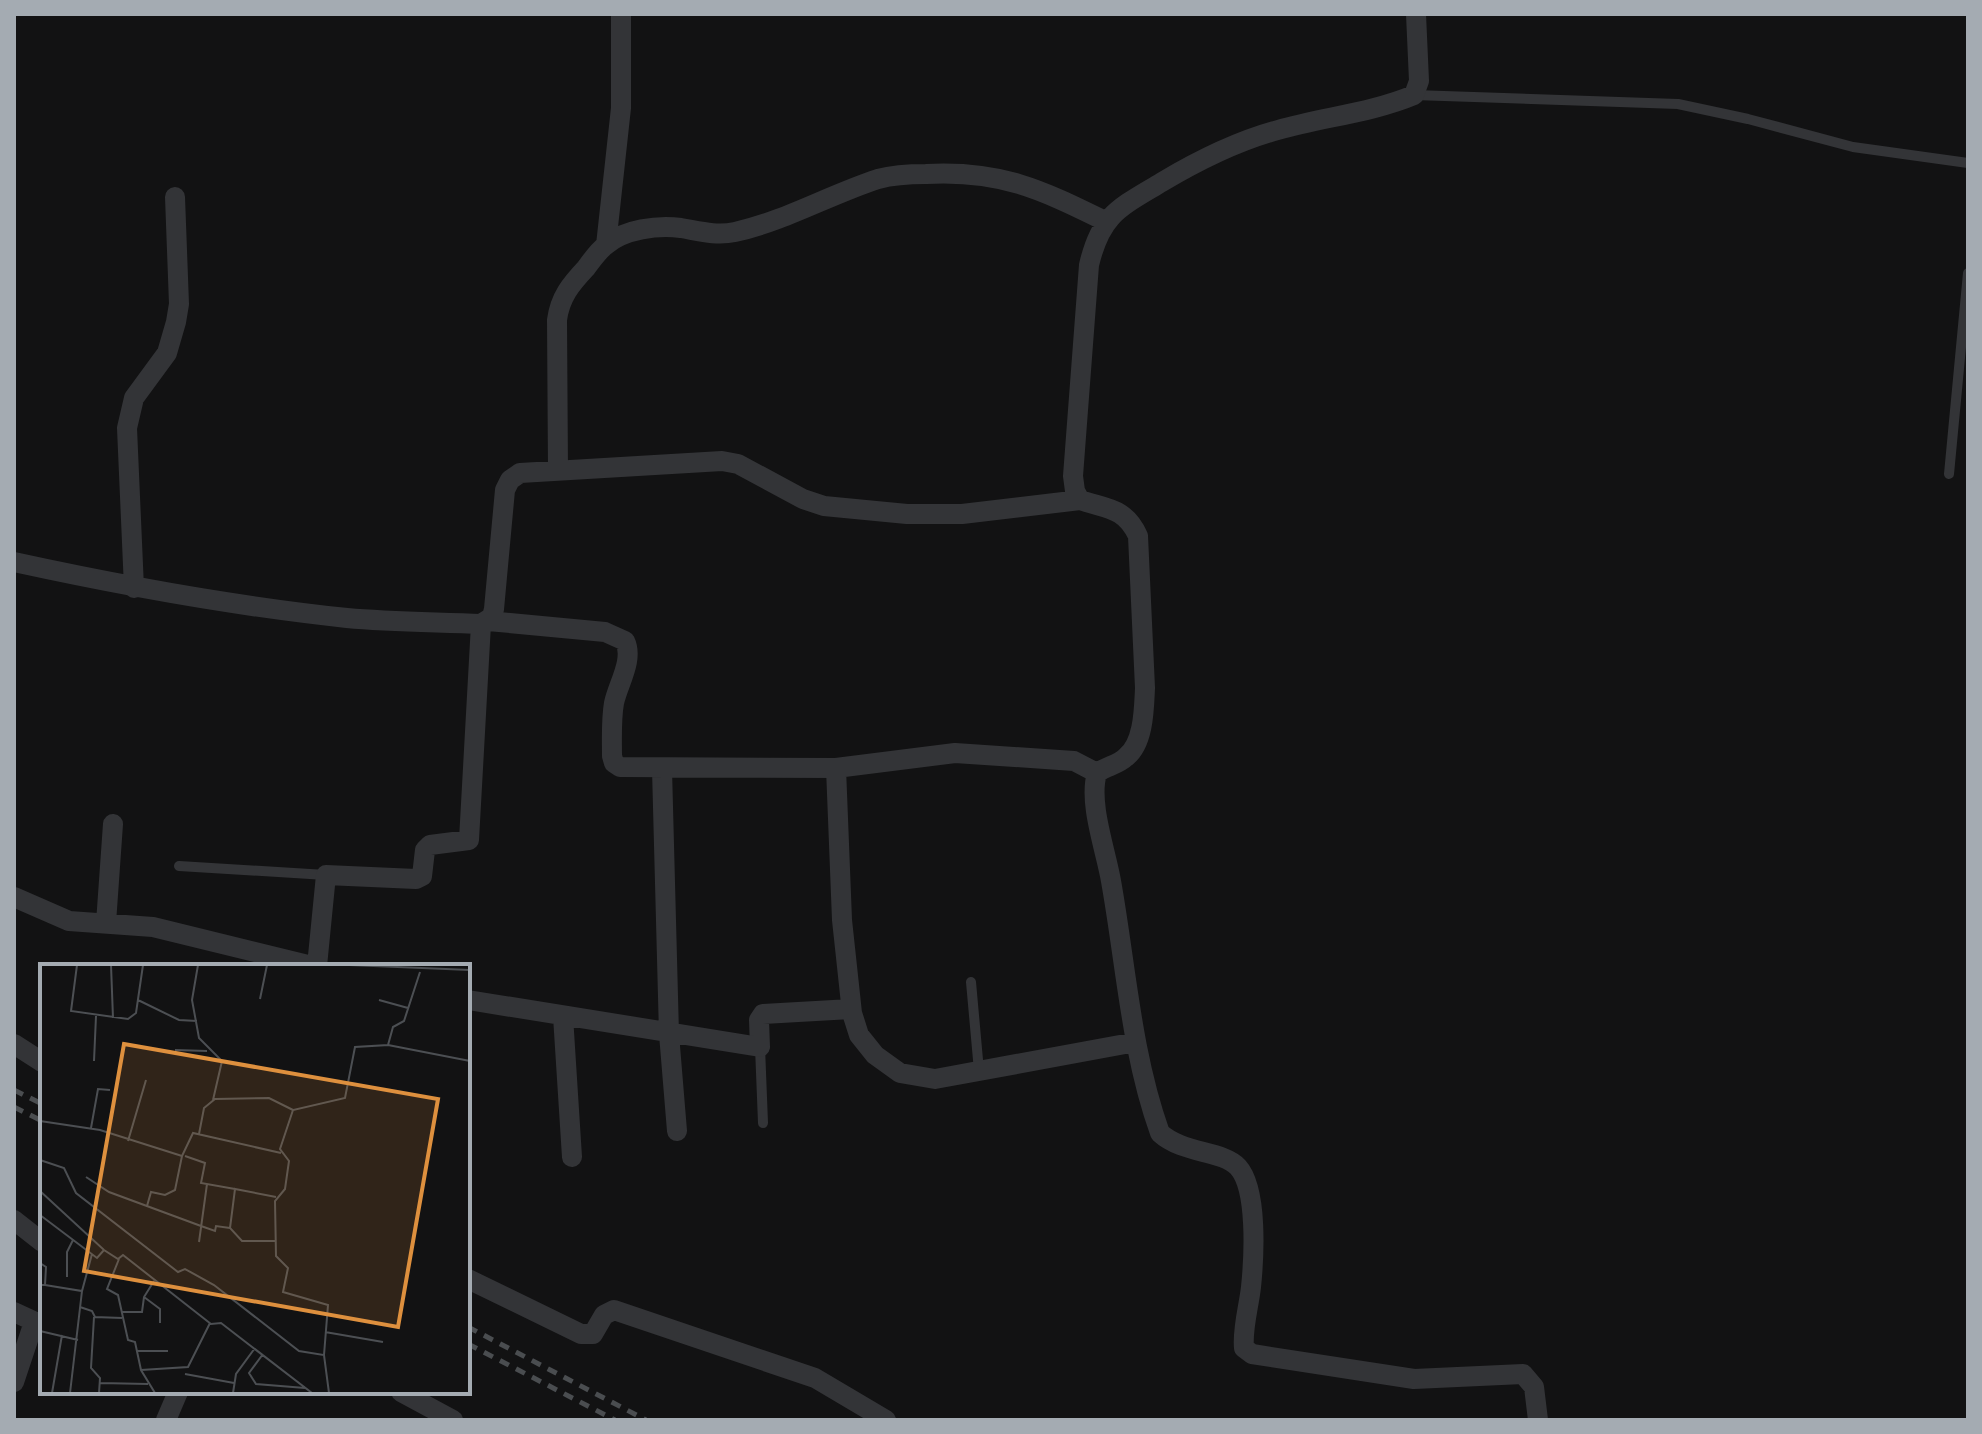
<svg xmlns="http://www.w3.org/2000/svg" width="1982" height="1434" viewBox="0 0 1982 1434" font-family="Overpass,sans-serif">
<rect width="100%" height="100%" fill="#121213"/>
<g fill="none" stroke-linecap="round" stroke-linejoin="round">
<path stroke="#333437" stroke-width="10" d="M1414,95l264,9 70,15 105,28 115,16
M1949,474l19,-201
M179,866l147,9
M971,982l8,89
M760,1047l3,76"/>
<path stroke="#333437" stroke-width="20" d="M1416,14l3,67 -5,14c-43,18 -91,22 -136,35 -41,11 -79,30 -116,52 -43,26 -61,32 -73,83l-16,211 2,15 5,9c26,9 45,7 58,36l7,152c-1,20 -1,55 -19,69 -8,8 -20,9 -29,16 -9,30 9,78 14,108 15,84 20,171 49,252 23,21 62,17 78,34 20,22 16,91 13,120 -2,19 -9,42 -7,61l8,6 162,25 109,-5 11,13 4,33
M606,245l15,-137v-94
M558,471l-1,-151c3,-23 14,-36 29,-52 6,-8 12,-17 20,-23 18,-16 52,-20 75,-17 18,3 35,8 54,4 50,-11 94,-37 143,-53 15,-4 32,-5 48,-5 74,-4 114,15 179,47
M14,562c110,24 220,44 333,56 44,4 90,4 134,6l11,-7 2,-8 11,-119 5,-10 10,-7 202,-12 16,3 65,35 21,7 83,8h55l118,-14
M134,588l-7,-160 7,-30 33,-45 9,-31 3,-18 -4,-107
M488,621l117,11 20,9c9,19 -7,43 -11,62 -3,17 -2,36 -2,53l2,7 6,4 216,1
M662,769l7,265 8,97
M1097,773l-23,-12 -119,-8 -119,15 6,152 10,93 7,22 16,20 25,18 35,6 201,-37
M14,897l55,24 84,6 159,39
M106,923l7,-99
M317,966l9,-91 90,4 6,-3 3,-26 5,-5 39,-5 12,-216
M468,1000l292,47 -1,-27 4,-6 88,-5
M563,1016l9,141
M14,1044l28,18
M14,1220l28,22
M468,1279l113,55h12l11,-19 10,-5 201,68 71,42
M14,1312l28,13
M14,1382l20,-60
M401,1392l52,28
M166,1420l12,-28"/>
<path stroke="#4a4d50" stroke-width="5" stroke-dasharray="10 8" stroke-linecap="butt" d="M14,1090l28,14
M14,1107l28,14
M468,1327l178,93
M468,1344l147,76"/>
</g>
<g transform="translate(40 964)">
<rect width="430" height="430" fill="#121213"/>
<path fill="none" stroke="#4c4f53" stroke-width="2" d="M37,1l-6,46 57,8 8,-6 7,-48M71,1l2,53M158,1l-6,35 7,38 23,23 -9,39M309,1l121,5M220,35l7,-34M98,36l41,20 18,1M339,36l29,8M348,81l82,16M135,86l32,1M54,97l2,-45M0,157l60,9 82,26 11,-23 88,20M51,164l7,-39 12,1M159,170l5,-26 11,-9 54,-1 24,12M88,177l18,-61M145,192l20,7 -4,20 34,6M0,196l24,8 12,25 102,79 7,-3 29,16 85,66 25,4 5,38M46,213l23,15 92,34 14,5 1,-5 14,2M0,227l64,59 14,9 5,-4 88,69 10,-1 91,70M107,242l4,-14 14,3 10,-5 7,-34M0,251l57,43 7,-8M235,277h-33l-12,-13 5,-39 41,8M159,278l8,-58M79,295l-12,30 11,6 10,45 7,2 6,28 14,23M0,299l6,4 -1,18h-5M27,313v-25l6,-12M5,321l37,6 10,-37M104,333l16,12v14M40,343l12,4 3,6 27,1M81,348h21l2,-15 10,-16M54,353l-3,51 9,10 -1,15M0,367l38,9M285,368l58,10M97,387h31M223,390l-14,19 7,11 49,4M284,391l4,-50 -45,-13 5,-24 -12,-12 -1,-55 10,-12 4,-28 -9,-12 13,-39 52,-12 10,-51 33,-2 5,-18 11,-6 16,-49M101,406l47,-3 22,-44M145,410l49,9M60,419l48,1M12,429l10,-58M30,429l12,-102M193,429l3,-19 19,-26"/>
<path fill="#de903e" fill-opacity="0.15" stroke="#de903e" stroke-width="4" d="M84,80l314,55 -40,228 -314,-56z"/>
<rect width="430" height="430" fill="none" stroke="#a4abb2" stroke-width="4"/>
</g>
<rect width="1982" height="1434" fill="none" stroke="#a4abb2" stroke-width="32"/>
</svg>
